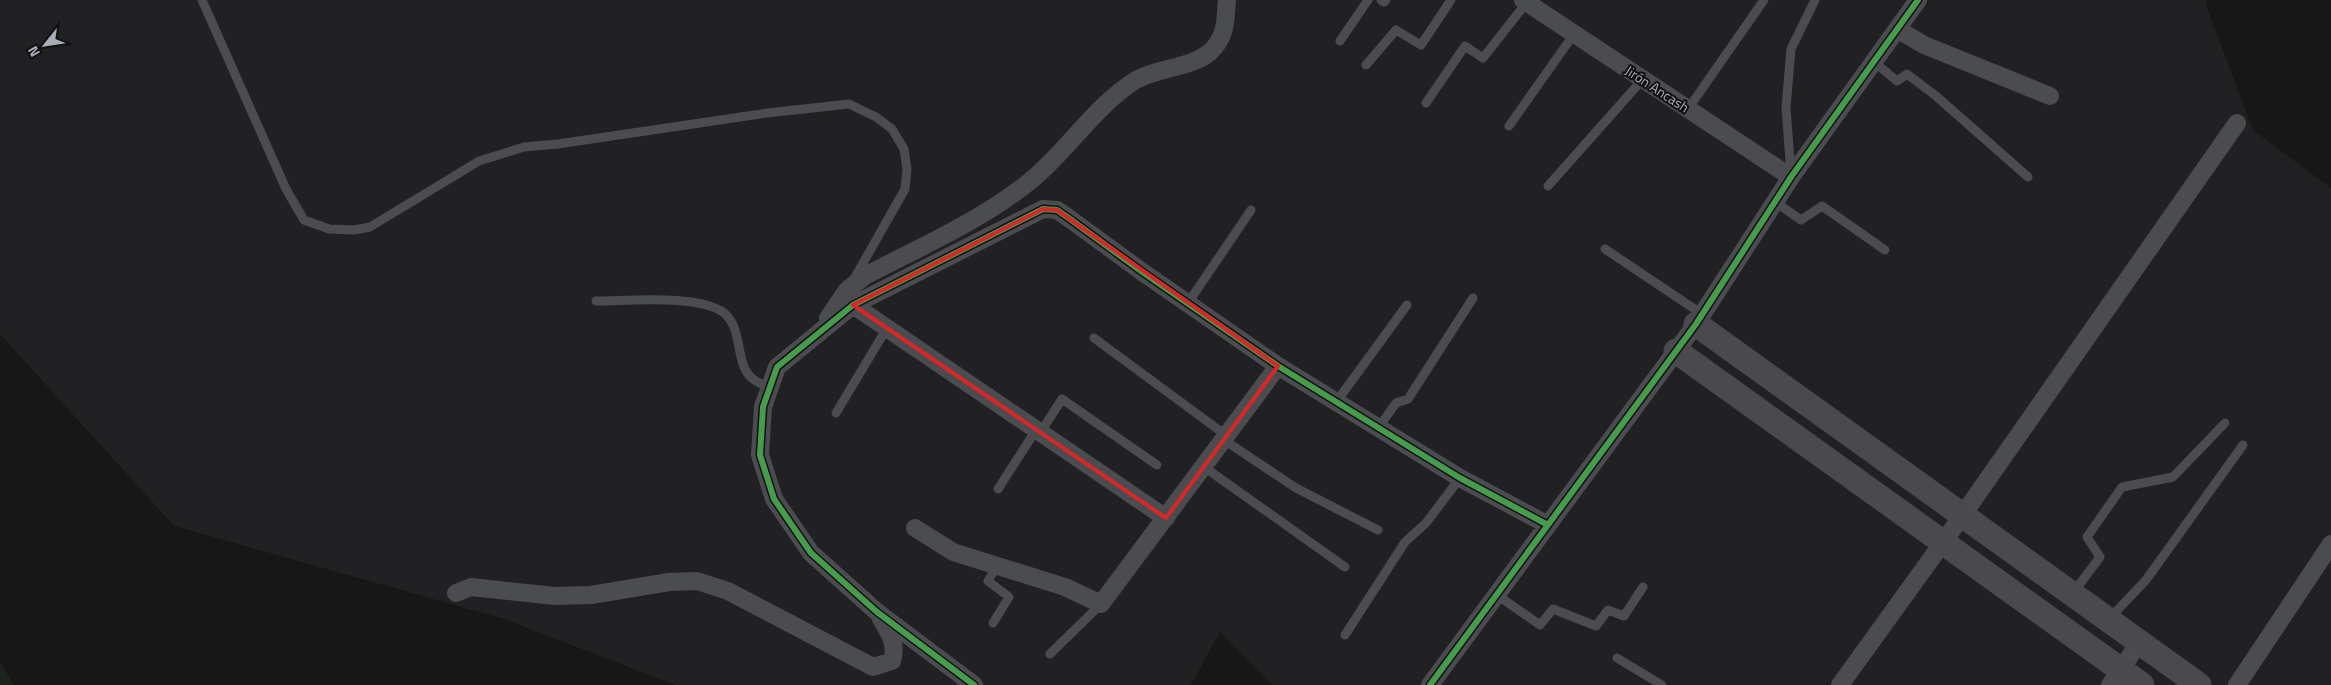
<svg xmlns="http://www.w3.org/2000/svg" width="2331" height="685" viewBox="0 0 2331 685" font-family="'Titillium Web',sans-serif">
<rect width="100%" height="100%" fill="#171717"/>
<path fill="#212123" d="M0,0h2207l-1,5 47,125 78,58v497h-1058l-53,-53 -29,53h-516l-171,-66 -330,-93 -174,-192z"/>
<path fill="#1d241e" d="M0,662l14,23h-14z"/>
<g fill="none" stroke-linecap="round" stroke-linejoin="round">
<path stroke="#4b4c50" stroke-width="9" d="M202,0l84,189 18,31 25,9 25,1 16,-3 109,-66 45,-14 34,-3 209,-31 82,-9 27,13 16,12 12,20 3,20 -2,20 -51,90
M1381,0l3,2 2,-2
M1340,41l28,-41
M1874,62l23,19 10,-7 29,22 92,81
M1366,65l30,-35 25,15 30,-45
M1426,103l39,-57 18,12 44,-56
M1688,109l76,-109
M1509,126l65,-92
M1791,174l-5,-66 5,-59 24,-49
M1548,186l95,-107
M1775,202l26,18 21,-14 63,44
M1605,249l97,65
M596,301c32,0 103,-7 128,12 21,17 9,55 32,68 4,3 9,4 14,6
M1188,303l63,-93
M1094,338l133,98
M1337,401l70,-96
M836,413l51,-85
M1379,427l17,-24 12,-4 65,-101
M1040,433l22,-34 95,66
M1224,440l72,48 82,42
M1204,467l141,100
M998,489l38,-59
M2073,593l27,-36 -13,-20 35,-50 51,-10 52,-54
M1497,595l43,30 13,-16 43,17 12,-16 16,6 19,-29
M2109,619l37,-39 97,-135
M993,623l16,-26 -21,-16 9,-15
M1345,635l60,-93 21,-19 34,-45
M1050,654l51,-50
M1617,658l45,27"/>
<path stroke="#4b4c50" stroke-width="18" d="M1523,0l268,177
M1897,29l27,16 126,51
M853,305l313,213
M828,318l19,-28 18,-14c55,-29 115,-55 164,-94 39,-31 64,-75 107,-102 21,-12 55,-12 74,-28 17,-16 15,-31 17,-52
M915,528l38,24 112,35 36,17 177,-238
M456,593l15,-6 84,9 36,-1 78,-13 28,-1 31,10 145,76 19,-6c5,-17 -2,-27 -11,-42
M974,685l-97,-73 -66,-59 -37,-54 -14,-44 3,-48 14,-40 76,-62 190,-96 14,1 13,9 71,52 137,95 182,112 88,47
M1430,685l266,-361 95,-147 127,-177
M1840,685l122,-169 275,-393
M2110,685l29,-42
M2237,685l94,-141"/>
<path stroke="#4a4a4e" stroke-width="25" d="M1696,324l503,361
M1676,351l466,334"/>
<defs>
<path id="cycleway" d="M974,685l-97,-73 -66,-59 -37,-54 -14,-44 3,-48 14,-40 76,-62 190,-96 14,1 13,9 71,52 137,95 182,112 88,47
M1430,685l266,-361 95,-147 127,-177"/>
</defs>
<use href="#cycleway" stroke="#111113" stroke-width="9"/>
<use href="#cycleway" stroke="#469c4c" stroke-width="6"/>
</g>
<path fill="none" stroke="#d62828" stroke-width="4" stroke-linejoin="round" d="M1043,209l14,1 221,156 -112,152 -313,-213z"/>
<g text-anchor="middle" stroke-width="4" stroke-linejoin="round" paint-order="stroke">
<g font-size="14" fill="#a8adb8" stroke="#111113">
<text transform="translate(1657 89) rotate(33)" y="5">Jirón Ancash</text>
</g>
</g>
<g transform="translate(45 45) rotate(240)" stroke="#111113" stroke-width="4" paint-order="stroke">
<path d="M0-4L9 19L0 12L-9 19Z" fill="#a8adb8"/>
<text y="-8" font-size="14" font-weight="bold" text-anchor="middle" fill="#a8adb8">N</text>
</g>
</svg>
